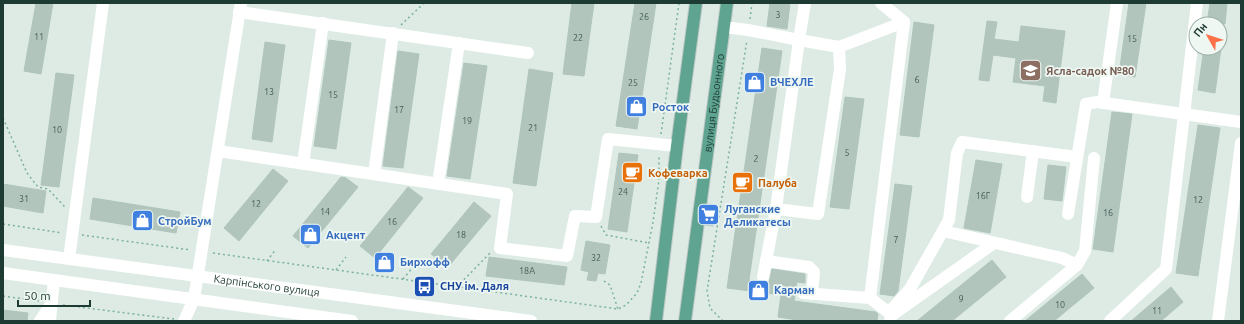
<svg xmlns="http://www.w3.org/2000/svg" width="1244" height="324" viewBox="0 0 1244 324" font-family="Ubuntu,sans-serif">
<rect width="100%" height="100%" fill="#ddebe4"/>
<path fill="#b2c5bd" stroke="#afc5bb" d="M36,3h17l-12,71 -17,-3z
M572,3h22l-10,73 -21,-2z
M635,3h21l-19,126 -21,-3z
M770,3h20l-3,26 -20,-3z
M1129,3h17l-11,74 -16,-3z
M1210,3h17l-2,21h-18z
M987,21l10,1 -3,17 25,3 2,-16 44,5 -9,72 -13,-2 2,-15 -32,-4 3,-24 -23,-3 -4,26 -10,-1z
M914,22l20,3 -15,112 -19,-2z
M329,40l22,3 -15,106 -22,-3z
M265,42l20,3 -13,97 -20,-3z
M762,48l20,3 -33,229 8,2 5,2 7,-1 3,-14 33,5v9l-8,-1 -3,19 82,11 2,2 -1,7h-73l-26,-4 3,-22 -54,-7z
M1204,48h17l-6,45 -17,-3z
M398,51l21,3 -16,114 -20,-2z
M464,63l23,3 -17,113 -23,-3z
M529,69l24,4 -17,113 -23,-3z
M56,73l18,2 -15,112 -18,-2z
M845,97l19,2 -15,110 -19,-2z
M1112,112l20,2 -19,138 -20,-3z
M1198,125l22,3 -22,148 -22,-3z
M619,153l19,2 -11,77 -19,-3z
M976,160l26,4 -12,69 -26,-5z
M1048,165l18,2 -4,34 -18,-2z
M273,169l15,12 -49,60 -15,-13z
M341,177l5,1 12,9 -50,61 -15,-12z
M3,184l43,7 -3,22 -40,-7z
M895,184l17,2 -14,105 -4,5 -14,-2z
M408,187l15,11 -48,60 -15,-12z
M93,198l87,14 -4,21 -86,-14z
M474,202l17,14 -43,51 -17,-13z
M708,204l9,1 -4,21 -8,-1z
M586,241l24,4 -5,29 -7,-1 -2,8 -9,-1 2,-8 -8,-2z
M489,257l78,10 -3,18 -78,-9z
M992,260l14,17 -54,44h-35z
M1082,274l12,14 -40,33h-29z
M1171,287l12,15 -22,19h-30z
M3,310l25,3 -1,8h-24z"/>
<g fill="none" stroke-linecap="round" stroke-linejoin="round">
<defs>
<g id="major">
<path d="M656,321l21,-175 19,-143"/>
<path id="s2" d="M685,321l42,-318"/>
</g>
</defs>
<use href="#major" stroke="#c0c8c6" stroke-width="14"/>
<path stroke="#7bb19f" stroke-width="1.5" stroke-dasharray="2 3" stroke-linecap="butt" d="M750,19l2,-16
M401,25l23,-22
M3,118l24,55 11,14 10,2 17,18
M661,134l18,-131
M3,224l59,9
M601,226l5,9 43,8
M82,235l109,15
M213,253l405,56 8,-4 11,-12 4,-10 12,-61 6,-42v-24
M267,261l9,-12
M336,270l10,-13
M403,279l11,-13
M604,281l6,4 8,24
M457,287l34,-35
M3,296l36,5
M63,305l111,14
M723,321l-13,-13 -3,-17 40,-251"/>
<g stroke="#fff" stroke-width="12">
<path d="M805,3l-6,37 40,7 65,-25"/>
<path d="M881,3l23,19"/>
<path d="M239,12l289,41"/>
<path d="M724,27l24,3 51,10 -23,169 42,5 22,-145 -1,-22"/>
<path d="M1103,103l14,-100"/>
<path d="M218,151l289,43 -7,54 67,8 8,-40 21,1 12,-78 69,7"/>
<path d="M303,164l20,-141"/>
<path d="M374,174l19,-141"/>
<path d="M438,184l21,-141"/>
<path d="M1027,197l6,-46"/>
<path d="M1068,214l18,-110 11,-2 144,20"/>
<path d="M943,231l119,27 15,7"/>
<path id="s1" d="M3,250l528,71"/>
<path d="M69,259l34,-256"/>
<path d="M766,261l43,6 5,5 -2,22"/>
<path d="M3,273l349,48"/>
<path d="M763,277l13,-68"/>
<path d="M803,293l67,5 22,17 102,-72"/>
<path d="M870,298l34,-276"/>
<path d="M40,321l11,-17"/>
<path d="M50,321l4,-41"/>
<path d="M184,321l10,-22 47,-296"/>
<path d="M890,321l3,-13 17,-19 39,-69 8,-67 5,-11 115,15"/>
<path d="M1010,321l67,-56 8,-14 9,-93"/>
<path d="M1110,321l56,-52 31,-266"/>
<path d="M1218,321l23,-178"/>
</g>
<use href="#major" stroke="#5ea490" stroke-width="12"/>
</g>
<defs>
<symbol id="school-square" viewBox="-11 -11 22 22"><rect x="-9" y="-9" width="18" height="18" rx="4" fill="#8d6e63" stroke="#eef7f2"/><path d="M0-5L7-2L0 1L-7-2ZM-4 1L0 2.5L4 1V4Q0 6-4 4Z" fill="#fff"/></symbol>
<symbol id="shop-square" viewBox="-11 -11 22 22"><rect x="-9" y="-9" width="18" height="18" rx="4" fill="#3f7fe0" stroke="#eef7f2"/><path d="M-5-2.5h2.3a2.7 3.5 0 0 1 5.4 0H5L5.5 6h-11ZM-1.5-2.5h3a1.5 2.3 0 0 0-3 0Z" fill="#fff"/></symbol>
<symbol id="cafe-square" viewBox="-11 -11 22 22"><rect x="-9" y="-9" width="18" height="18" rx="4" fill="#e8710a" stroke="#eef7f2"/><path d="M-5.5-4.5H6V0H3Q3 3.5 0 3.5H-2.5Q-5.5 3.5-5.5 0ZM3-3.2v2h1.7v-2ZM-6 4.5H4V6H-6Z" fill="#fff"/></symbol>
<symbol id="supermarket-square" viewBox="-11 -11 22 22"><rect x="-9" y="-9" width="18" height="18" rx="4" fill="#3f7fe0" stroke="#eef7f2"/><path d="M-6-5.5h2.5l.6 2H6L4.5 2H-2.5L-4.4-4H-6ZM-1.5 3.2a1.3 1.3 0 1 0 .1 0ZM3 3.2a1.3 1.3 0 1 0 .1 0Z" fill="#fff"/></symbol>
<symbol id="bus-square" viewBox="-11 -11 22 22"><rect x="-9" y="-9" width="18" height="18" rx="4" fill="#1a4fb4" stroke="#eef7f2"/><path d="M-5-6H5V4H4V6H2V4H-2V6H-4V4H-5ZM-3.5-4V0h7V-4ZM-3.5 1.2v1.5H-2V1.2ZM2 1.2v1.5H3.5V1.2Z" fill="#fff"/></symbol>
</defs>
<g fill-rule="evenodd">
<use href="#school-square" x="1018" y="58" width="25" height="25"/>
<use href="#shop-square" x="742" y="70" width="25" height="25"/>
<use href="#shop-square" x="624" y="94" width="25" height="25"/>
<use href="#cafe-square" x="620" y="160" width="25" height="25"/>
<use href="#cafe-square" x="730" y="170" width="25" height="25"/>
<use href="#supermarket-square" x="696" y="202" width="25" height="25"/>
<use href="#shop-square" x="130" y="208" width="25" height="25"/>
<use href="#shop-square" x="298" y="222" width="25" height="25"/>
<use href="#shop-square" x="372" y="250" width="25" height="25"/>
<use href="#bus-square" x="412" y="274" width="25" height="25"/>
<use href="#shop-square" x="746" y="278" width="25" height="25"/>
</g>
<g text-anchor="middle" stroke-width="3.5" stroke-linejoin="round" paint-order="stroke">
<g font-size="9" fill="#435e56">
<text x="778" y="18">3</text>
<text x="644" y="20">26</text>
<text x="39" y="40">11</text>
<text x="578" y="41">22</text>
<text x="1132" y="42">15</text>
<text x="917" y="83">6</text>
<text x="633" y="86">25</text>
<text x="269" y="95">13</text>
<text x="333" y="98">15</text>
<text x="399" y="113">17</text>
<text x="467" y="124">19</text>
<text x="533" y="131">21</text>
<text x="57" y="133">10</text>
<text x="847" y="156">5</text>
<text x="756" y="162">2</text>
<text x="623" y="195">24</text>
<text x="983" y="199">16Г</text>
<text x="24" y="202">31</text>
<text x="1198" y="203">12</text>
<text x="256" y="207">12</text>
<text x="325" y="215">14</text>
<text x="1108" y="216">16</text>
<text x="392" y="225">16</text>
<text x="461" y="238">18</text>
<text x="896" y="243">7</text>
<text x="596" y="261">32</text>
<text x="527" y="274">18А</text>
<text x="961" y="302">9</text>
<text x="1060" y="308">10</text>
<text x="1157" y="314">11</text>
</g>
<g font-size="11" font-weight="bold" fill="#785e54" stroke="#eef7f2" text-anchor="start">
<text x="1046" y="75">Ясла-садок №80</text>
</g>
<g font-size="11" font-weight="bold" fill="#366cbe" stroke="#eef7f2" text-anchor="start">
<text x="770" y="86">ВЧЕХЛЕ</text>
<text x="652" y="111">Росток</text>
<text x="724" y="213">Луганские<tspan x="724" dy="13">Деликатесы</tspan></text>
<text x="158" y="225">СтройБум</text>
<text x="326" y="239">Акцент</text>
<text x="400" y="266">Бирхофф</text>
<text x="774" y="294">Карман</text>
</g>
<g font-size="11" fill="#1e3b33" stroke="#eef7f2">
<text dy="4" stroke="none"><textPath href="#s2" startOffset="220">вулиця Будьонного</textPath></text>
<text dy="4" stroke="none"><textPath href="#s1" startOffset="266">Карпінського вулиця</textPath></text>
</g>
<g font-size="11" font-weight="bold" fill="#c56008" stroke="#eef7f2" text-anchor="start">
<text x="648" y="177">Кофеварка</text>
<text x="758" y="187">Палуба</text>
</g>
<g font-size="11" font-weight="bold" fill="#164399" stroke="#eef7f2" text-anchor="start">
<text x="440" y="290">СНУ ім. Даля</text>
</g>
</g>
<rect width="1244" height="324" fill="none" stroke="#1e3b33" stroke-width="8"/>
<g transform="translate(1208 36) rotate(309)"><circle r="19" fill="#eef7f2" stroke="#9baca6"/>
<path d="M0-3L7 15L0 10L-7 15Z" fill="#fd7149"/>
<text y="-6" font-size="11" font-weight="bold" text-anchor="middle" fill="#1e3b33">Пн</text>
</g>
<path d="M18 300v6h72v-6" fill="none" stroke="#1e3b33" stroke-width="2"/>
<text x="24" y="300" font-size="12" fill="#1e3b33" stroke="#eef7f2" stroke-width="3" paint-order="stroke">50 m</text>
</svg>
